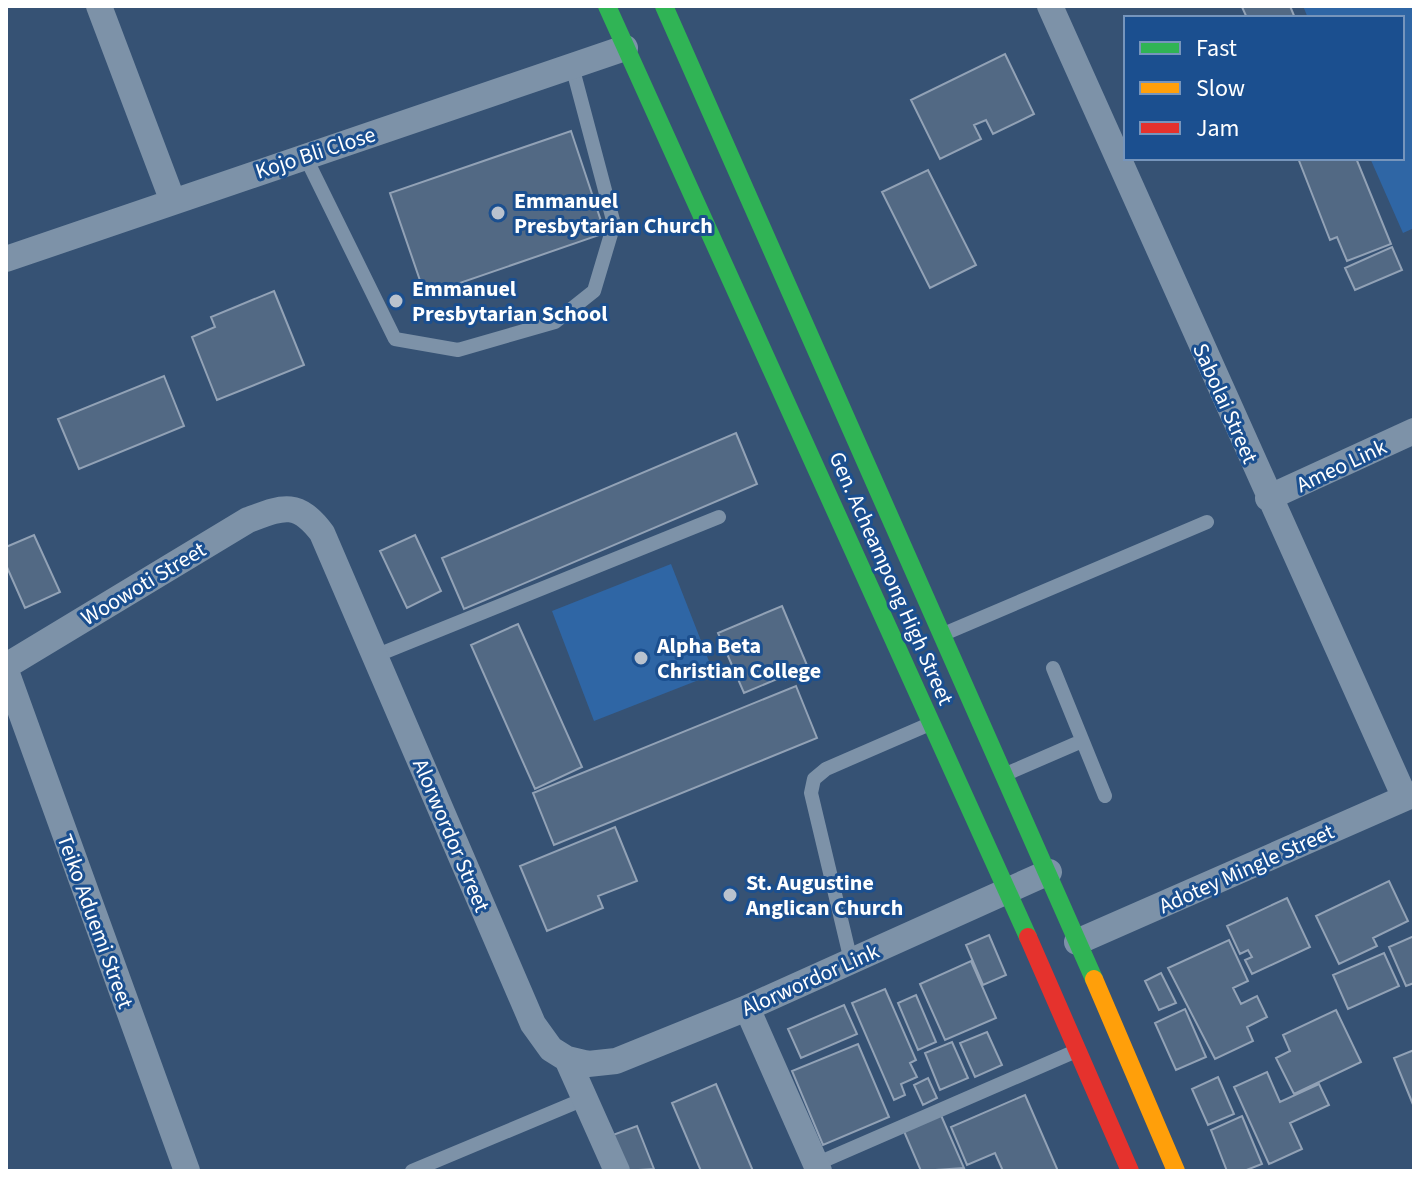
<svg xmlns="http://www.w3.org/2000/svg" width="1420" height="1177" viewBox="0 0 1420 1177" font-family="'Source Sans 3',sans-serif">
<rect width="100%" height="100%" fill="#365274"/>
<path fill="#2f66a5" d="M1303,6h111v222l-11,5 -33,-75h32v-140h-94z
M671,564l43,110 -120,47 -42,-110z"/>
<path fill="#526984" stroke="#92a2b6" stroke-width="2" d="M1290,6l5,12h-48l-5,-11z
M1005,54l29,60 -41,20 -7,-14 -12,5 7,14 -41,20 -29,-59z
M571,131l34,102 -180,62 -35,-102z
M1298,158h58l35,86 -44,17 -10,-24 -7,3z
M928,170l48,95 -46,23 -48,-96z
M1392,247l10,23 -47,20 -10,-22z
M274,291l30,74 -87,35 -25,-63 23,-10 -4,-10z
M164,376l20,50 -105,43 -21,-50z
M736,433l21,51 -293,125 -22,-51z
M34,535l26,57 -35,16 -19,-43v-18z
M415,535l26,56 -34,17 -27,-57z
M782,606l27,64 -23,10 -2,-4 -40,17 -26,-60z
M518,624l64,143 -47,22 -64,-144z
M796,686l21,52 -263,107 -21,-52z
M615,827l22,54 -39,15 5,12 -56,23 -27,-65z
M1389,881l19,40 -35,17 4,8 -38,18 -23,-48z
M1287,898l23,49 -58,27 -7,-14 7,-3 -4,-7 -8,4 -13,-28z
M989,935l17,40 -23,10 -17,-40z
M1414,936v47l-8,3 -17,-39z
M1229,940l19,41 -15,7 8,16 16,-8 10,21 -20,10 6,14 -38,18 -47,-91z
M1384,953l15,33 -51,23 -15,-34z
M971,961l25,57 -51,22 -25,-56z
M1161,973l15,30 -17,7 -14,-29z
M885,989l31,71 -6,3 7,14 -16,7 4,11 -11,5 -42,-97z
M916,995l20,47 -18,8 -20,-47z
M844,1005l13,29 -56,24 -13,-29z
M1185,1009l21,48 -30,13 -21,-47z
M1336,1010l25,52 -67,32 -18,-36 14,-7 -7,-16z
M987,1032l15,33 -27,12 -15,-34z
M952,1042l16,36 -28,12 -15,-37z
M858,1044l31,73 -66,28 -31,-74z
M1414,1050v57l-20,-49z
M1267,1072l13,30 39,-18 10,21 -39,18 12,26 -33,15 -35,-77z
M1218,1077l16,37 -26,11 -16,-36z
M928,1078l9,20 -14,7 -9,-20z
M716,1084l37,87h-52l-29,-68z
M1025,1095l33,76h-55l-8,-18 -28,12 -16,-38z
M940,1113l24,55 -43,3 -18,-42z
M1242,1116l20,48 -18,7h-17l-16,-41z
M637,1126l17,43 -31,2 -13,-35z"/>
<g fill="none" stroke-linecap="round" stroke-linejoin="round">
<path stroke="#7d92a8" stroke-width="14" d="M305,156l90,183 63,11 97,-28 39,-31 20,-67 -42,-158
M946,633l261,-111
M375,656l344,-139
M1053,668l52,128
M1006,774l76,-33
M851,961l-40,-168 3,-14 12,-10 106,-46
M816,1164l260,-113
M412,1171l172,-72"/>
<path stroke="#7d92a8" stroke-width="26" d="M99,6l73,193
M1050,6l355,792
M6,259l619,-211
M1268,498l146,-67
M6,666l242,-146c35,-13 49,-20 74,13l211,491 18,25 16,10 50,112
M6,671l181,500
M1077,942l337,-148
M747,1008l72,163
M567,1059l21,5 28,-3 131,-53 302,-136"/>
<path stroke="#30b455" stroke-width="18" d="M607,6l421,931
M664,6l430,973"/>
<path stroke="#ff9f0a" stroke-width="18" d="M1094,979l82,192"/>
<path stroke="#e5322d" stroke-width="18" d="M1028,937l102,234"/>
</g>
<g fill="#b9c2ce" stroke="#1b4f8f" stroke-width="3">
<circle cx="498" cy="213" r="8"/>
<circle cx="396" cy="301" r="8"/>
<circle cx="641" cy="658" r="8"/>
<circle cx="730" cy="895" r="8"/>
</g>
<g text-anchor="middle" stroke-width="6" stroke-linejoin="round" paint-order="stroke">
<g font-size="22" fill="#fff" stroke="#1b4f8f">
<text transform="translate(315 152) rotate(-18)" y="8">Kojo Bli Close</text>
<text transform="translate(1226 403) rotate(66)" y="8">Sabolai Street</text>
<text transform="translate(1341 465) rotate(-25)" y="8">Ameo Link</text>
<text transform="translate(892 578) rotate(66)" y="8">Gen. Acheampong High Street</text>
<text transform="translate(143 583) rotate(-31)" y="8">Woowoti Street</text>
<text transform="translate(452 835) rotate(67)" y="8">Alorwordor Street</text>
<text transform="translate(1246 868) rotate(-24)" y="8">Adotey Mingle Street</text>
<text transform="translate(96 921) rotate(70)" y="8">Teiko Aduemi Street</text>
<text transform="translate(810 979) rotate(-24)" y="8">Alorwordor Link</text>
</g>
<g font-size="22" font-weight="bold" fill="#fff" stroke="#1b4f8f" text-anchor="start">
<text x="514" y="208">Emmanuel<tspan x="514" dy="25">Presbytarian Church</tspan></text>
<text x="412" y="296">Emmanuel<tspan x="412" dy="25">Presbytarian School</tspan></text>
<text x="657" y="653">Alpha Beta<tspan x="657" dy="25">Christian College</tspan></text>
<text x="746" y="890">St. Augustine<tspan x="746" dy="25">Anglican Church</tspan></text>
</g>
</g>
<rect width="1420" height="1177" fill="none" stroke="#ffffff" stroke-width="16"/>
<rect x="1124" y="16" width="280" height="144" fill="#1b4f8f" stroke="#7695bc" stroke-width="2"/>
<rect x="1140" y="42" width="40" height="12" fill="#30b455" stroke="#7695bc" stroke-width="2"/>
<text x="1196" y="56" font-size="24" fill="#ffffff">Fast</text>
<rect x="1140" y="82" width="40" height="12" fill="#ff9f0a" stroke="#7695bc" stroke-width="2"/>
<text x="1196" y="96" font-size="24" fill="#ffffff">Slow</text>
<rect x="1140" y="122" width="40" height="12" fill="#e5322d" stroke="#7695bc" stroke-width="2"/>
<text x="1196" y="136" font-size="24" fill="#ffffff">Jam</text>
</svg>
